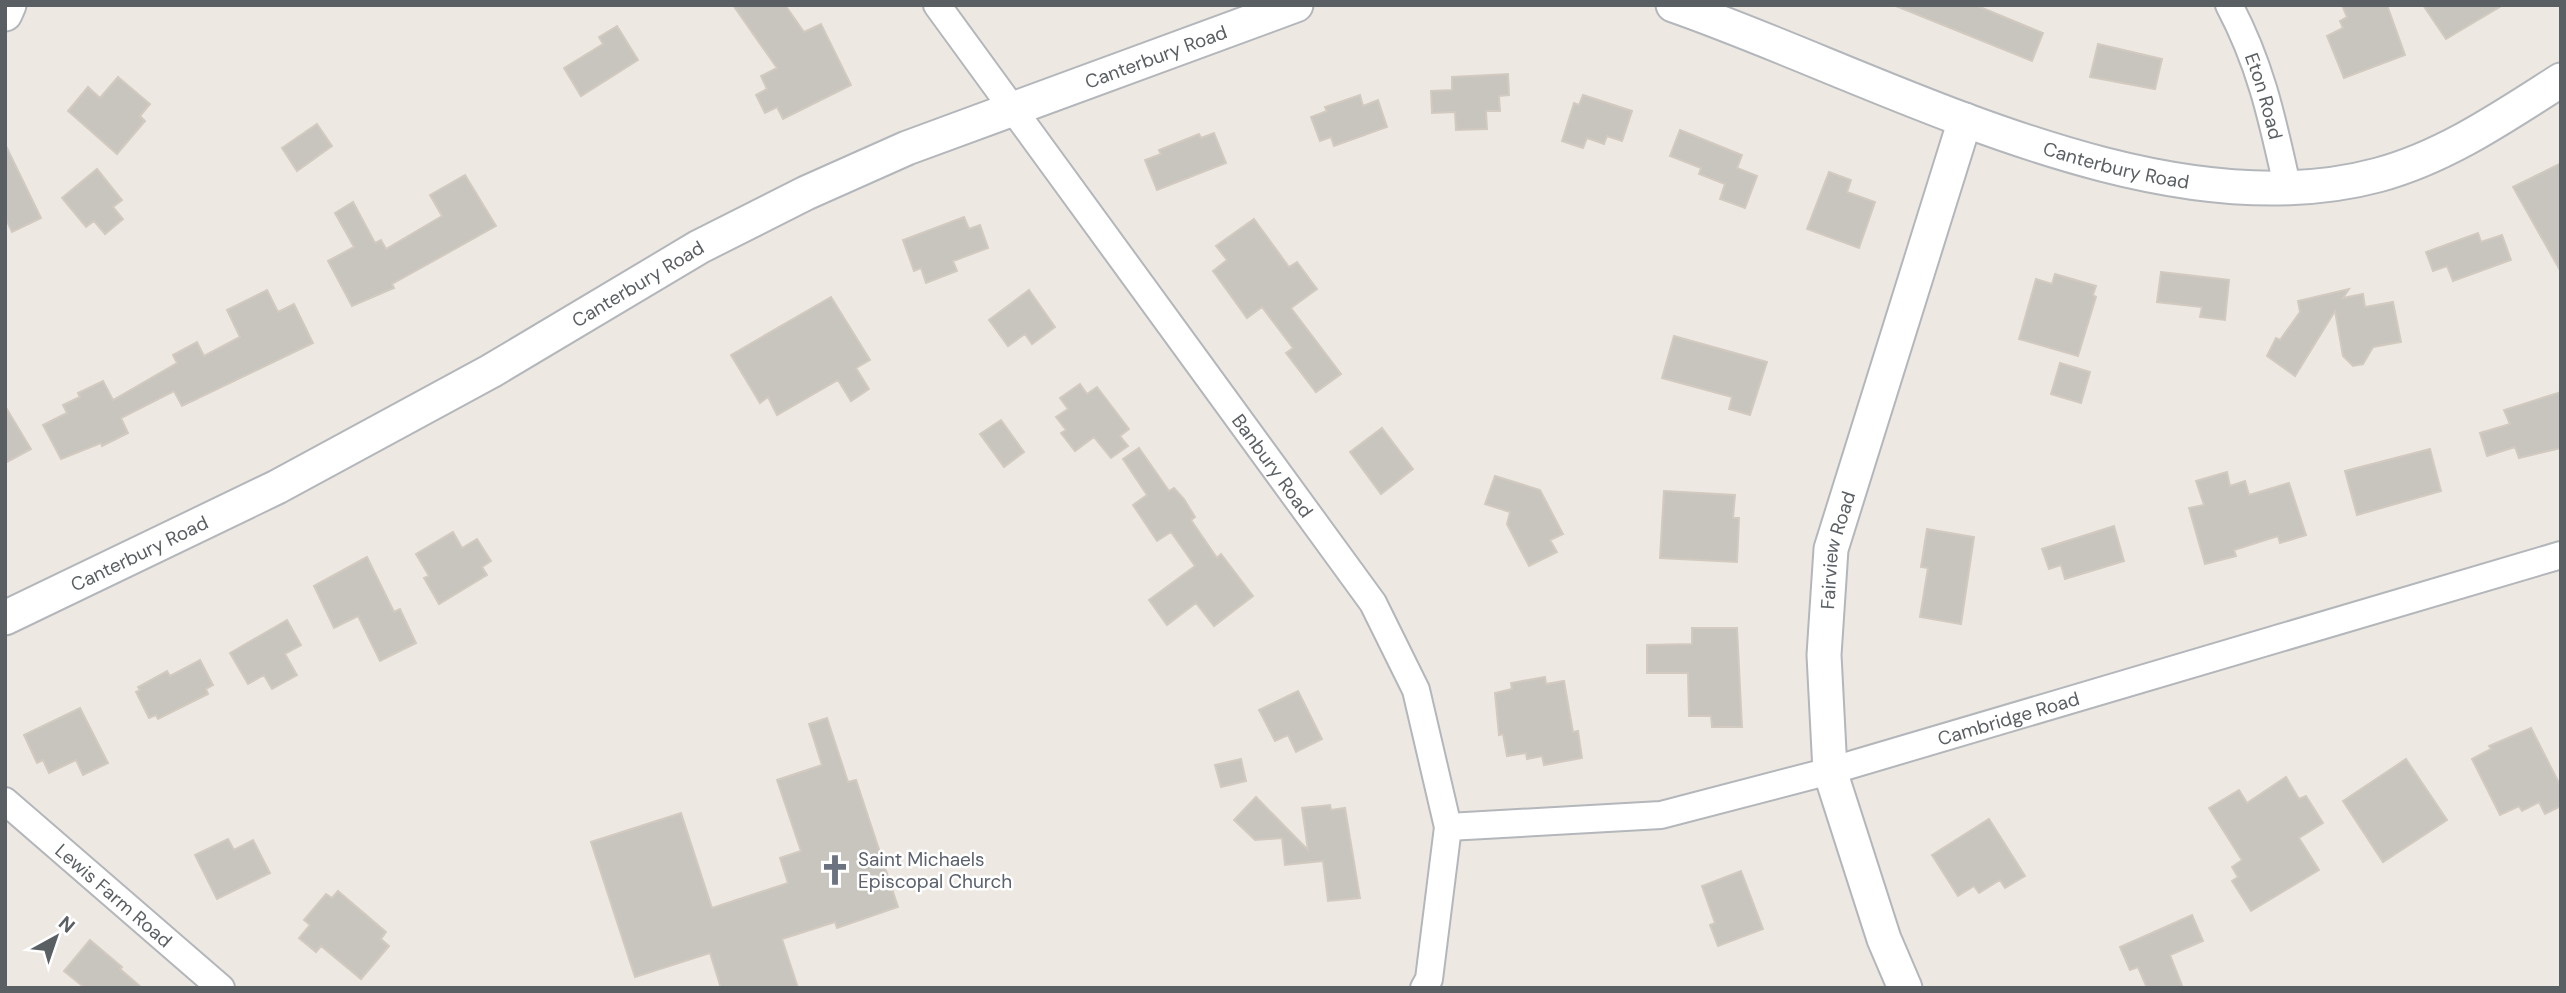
<svg xmlns="http://www.w3.org/2000/svg" width="2566" height="993" viewBox="0 0 2566 993" font-family="'DM Sans',sans-serif">
<rect width="100%" height="100%" fill="#ede9e2"/>
<path fill="#c8c4be" stroke="#d2cac0" stroke-width="2" d="M733,5h52l19,27 17,-8 30,61 -68,34 -6,-12 -12,6 -9,-18 11,-6 -6,-13 16,-8z
M1975,5l68,28 -11,28 -136,-55z
M2342,5h45l18,50 -61,23 -17,-42 16,-8 -3,-7 7,-4z
M2423,5h80l-57,34z
M617,26l21,34 -57,36 -17,-28 39,-24 -4,-7z
M2098,44l64,15 -7,30 -65,-12z
M1508,74l1,21 -10,1 1,15h-14l1,18 -31,1 -1,-18 -23,1 -1,-22 21,-1v-13z
M118,77l32,27 -10,12 5,5 -28,33 -49,-43 20,-24 12,11z
M1360,95l3,11 15,-6 9,27 -53,19 -3,-9 -11,4 -9,-24 16,-6 -2,-4z
M1583,95l49,16 -10,30 -15,-5 -3,8 -17,-6 -4,10 -21,-7 12,-38 5,2z
M317,124l15,22 -35,25 -15,-23z
M1680,130l62,25 -5,13 20,8 -12,32 -25,-9 5,-15 -26,-10 2,-6 -31,-12z
M1214,133l12,30 -69,27 -12,-30 16,-6 -2,-4 40,-16 2,4z
M5,144l36,74 -29,14 -7,-15z
M2561,163v109l-48,-85z
M97,169l25,31 -9,7 10,12 -18,15 -11,-13 -8,6 -24,-29z
M1829,172l22,8 -4,12 28,10 -16,46 -52,-19z
M465,175l31,51 -104,58 2,4 -42,18 -24,-45 26,-14 -19,-34 18,-11 22,41 6,-3 5,9 56,-33 -12,-21z
M964,217l5,12 11,-4 8,23 -35,13 4,10 -31,12 -5,-15 -7,3 -11,-31z
M1254,219l35,48 8,-5 20,27 -26,19 50,66 -25,18 -30,-39 7,-5 -31,-41 -15,11 -34,-47 14,-11 -11,-14z
M2478,233l3,9 21,-7 9,25 -58,21 -6,-15 -14,5 -7,-19z
M2161,272l68,8 -4,40 -25,-3 2,-10 -45,-5z
M2055,274l41,12 -3,9 3,2 -18,59 -59,-17 17,-60 16,5z
M2349,289l-6,9 20,-4 2,13 28,-5 8,40 -28,5 -10,17 -10,2 -10,-10 -8,-45 -40,65 -28,-20 9,-18 4,2 20,-28 -2,-11z
M267,290l11,22 16,-8 19,39 -131,63 -8,-15 -53,27 7,15 -26,13 -1,-3 -40,16 -18,-34 24,-12 -4,-8 17,-8 -2,-4 25,-12 10,19 64,-37 -4,-8 24,-13 7,14 36,-19 -13,-27z
M1029,290l26,37 -23,17 -7,-10 -17,12 -19,-26z
M831,297l39,63 -14,8 13,21 -18,12 -13,-21 -61,35 -9,-18 -8,6 -29,-48z
M1674,336l93,26 -17,53 -21,-6 3,-12 -70,-19z
M2060,363l30,9 -9,31 -30,-9z
M1080,384l7,10 10,-7 32,42 -9,7 8,10 -17,12 -17,-21 -19,14 -14,-18 5,-3 -10,-13 12,-8 -8,-11z
M2561,392v56l-42,10 -4,-11 -28,9 -7,-23 30,-9 -6,-14z
M5,406l26,43 -26,14z
M1001,420l23,32 -20,15 -24,-33z
M1382,428l31,41 -32,25 -31,-42z
M1139,448l30,43 5,-3 10,11 11,18 -4,3 26,38 4,-4 32,42 -39,30 -18,-23 -29,22 -18,-25 46,-34 -24,-34 -14,9 -24,-36 14,-10 -24,-36z
M2430,449l11,42 -84,24 -12,-44z
M2227,472l3,14 15,-5 4,14 40,-12 17,52 -26,8 -2,-7 -44,14 2,6 -31,8 -16,-56 15,-3 -8,-24z
M1495,476l45,14 23,44 -13,6 7,12 -28,14 -22,-42 3,-12 -25,-8z
M1664,491l71,4 -2,23h6l-2,44 -77,-4z
M2114,526l10,35 -59,18 -4,-14 -12,4 -7,-20z
M1927,529l47,8 -13,87 -41,-7 8,-49 -7,-1z
M453,532l9,16 15,-9 14,22 -9,6 5,8 -48,29 -15,-26 5,-2 -13,-22z
M367,557l27,55 6,-3 16,34 -36,18 -22,-45 -24,12 -20,-42z
M287,620l14,25 -16,9 12,21 -25,14 -8,-14 -16,9 -18,-31z
M1692,628h45l5,99h-30l-1,-11h-22l-1,-43h-41v-28l45,-1z
M200,660l13,25 -7,4 2,5 -50,25 -2,-4 -7,3 -13,-26 4,-2 -2,-3 29,-16 3,5z
M1545,677l1,7 18,-3 9,51 5,-1 4,27 -38,7 -2,-9 -15,3 -1,-6 -19,3 -4,-22 -4,1 -4,-42 17,-4 -1,-6z
M1298,691l24,48 -26,13 -8,-17 -13,6 -16,-31z
M80,708l28,55 -25,12 -7,-15 -27,13 -6,-13 -6,3 -13,-28z
M827,718l21,64 8,-2 42,127 -61,21 -2,-6 -53,17 16,49h-77l-11,-35 -75,24 -44,-135 90,-29 31,95 76,-25 -8,-25 21,-7 -24,-71 45,-15 -13,-41z
M2531,728l30,59v19l-16,8 -6,-12 -17,9 -3,-5 -19,9 -28,-56 19,-10 -2,-3z
M1241,759l5,22 -25,6 -6,-22z
M2406,759l41,61 -64,42 -40,-61z
M2286,777l13,22 7,-3 17,27 -24,15 20,32 -68,41 -19,-30 6,-4 -6,-10 10,-7 -33,-52 30,-18 8,13z
M1256,797l52,53 -6,-42 28,-3 1,5 14,-2 15,90 -32,3 -5,-40 -38,4 -3,-27 -27,2 -21,-20z
M1989,819l36,57 -20,12 -5,-8 -21,13 -5,-7 -16,10 -26,-41z
M228,839l6,11 19,-10 17,33 -53,26 -22,-44z
M1741,871l22,58 -45,17 -8,-21 5,-2 -13,-37z
M338,891l48,41 -5,7 8,7 -28,33 -40,-33 -5,6 -17,-14 11,-13 -6,-5 22,-26 6,4z
M2192,915l11,26 -33,14 13,33h-36l-9,-21 -8,3 -10,-23z
M90,940l32,27 -2,2 22,19h-57l-21,-17z"/>
<g fill="none" stroke-linecap="round" stroke-linejoin="round">
<defs>
<g id="minor">
<path id="s1" d="M937,5l436,598 43,87 32,137 -19,152 -5,9"/>
<path id="s2" d="M2229,5c33,62 44,118 59,185"/>
<path id="s3" d="M5,801l216,187"/>
<path id="s4" d="M1448,827l213,-12 169,-44 731,-216"/>
</g>
<g id="tertiary">
<path id="s5" d="M1673,5c207,72 483,230 705,170 67,-18 125,-58 183,-95"/>
<path d="M5,14l4,-9"/>
<path id="s6" d="M5,618l272,-131 214,-116 208,-124 107,-54 101,-45 389,-143"/>
<path id="s7" d="M1905,988l-21,-49 -54,-168 -6,-116 7,-106 134,-429"/>
</g>
</defs>
<use href="#minor" stroke="#b3b6ba" stroke-width="30"/>
<use href="#tertiary" stroke="#b3b6ba" stroke-width="37"/>
<use href="#minor" stroke="#fff" stroke-width="26"/>
<use href="#tertiary" stroke="#fff" stroke-width="33"/>
</g>
<defs>
<symbol id="church-bare" viewBox="-9 -9 18 18"><path d="M-1.2-6h2.4v3.5h3.3v2.4h-3.3V6h-2.4V-.1h-3.3v-2.4h3.3Z" fill="#6b7280" stroke="#fff" stroke-width="2.5" paint-order="stroke"/></symbol>
</defs>
<g fill-rule="evenodd">
<use href="#church-bare" x="813" y="848" width="44" height="44"/>
</g>
<g text-anchor="middle" stroke-width="5" stroke-linejoin="round" paint-order="stroke">
<g font-size="19" fill="#5a5f63" stroke="#fff">
<text dy="7" stroke="none"><textPath href="#s6" startOffset="1283">Canterbury Road</textPath></text>
<text dy="7" stroke="none"><textPath href="#s2" startOffset="98">Eton Road</textPath></text>
<text dy="7" stroke="none"><textPath href="#s5" startOffset="472">Canterbury Road</textPath></text>
<text dy="7" stroke="none"><textPath href="#s6" startOffset="716">Canterbury Road</textPath></text>
<text dy="7" stroke="none"><textPath href="#s1" startOffset="570">Banbury Road</textPath></text>
<text dy="7" stroke="none"><textPath href="#s7" startOffset="452">Fairview Road</textPath></text>
<text dy="7" stroke="none"><textPath href="#s6" startOffset="149">Canterbury Road</textPath></text>
<text dy="7" stroke="none"><textPath href="#s4" startOffset="574">Cambridge Road</textPath></text>
<text dy="7" stroke="none"><textPath href="#s3" startOffset="144">Lewis Farm Road</textPath></text>
</g>
<g font-size="19" fill="#5b616d" stroke="#fff" text-anchor="start">
<text x="858" y="866">Saint Michaels<tspan x="858" dy="22">Episcopal Church</tspan></text>
</g>
</g>
<rect width="2566" height="993" fill="none" stroke="#5a5f63" stroke-width="14"/>
<g transform="translate(56 937) rotate(40)" stroke="#ffffff" stroke-width="5" paint-order="stroke">
<path d="M0-5L12 26L0 18L-12 26Z" fill="#5a5f63"/>
<text y="-10" font-size="19" font-weight="bold" text-anchor="middle" fill="#5a5f63">N</text>
</g>
</svg>
